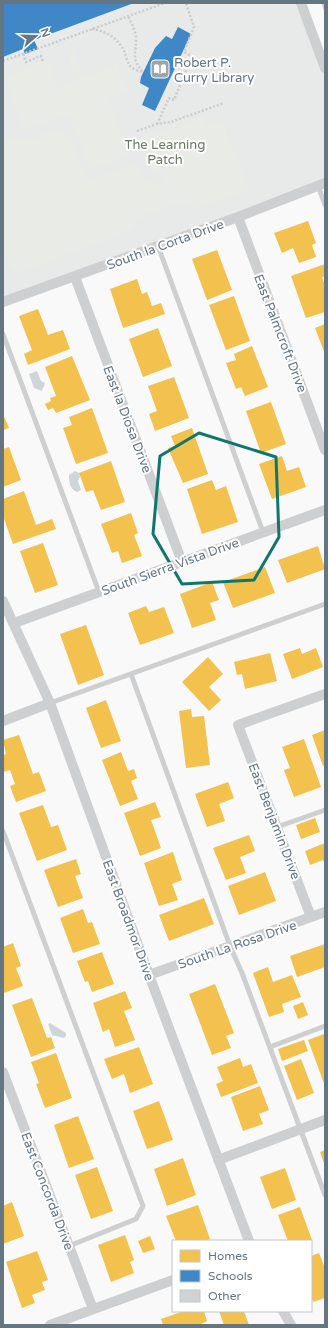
<svg xmlns="http://www.w3.org/2000/svg" width="328" height="1328" viewBox="0 0 328 1328" font-family="'Varela Round',sans-serif">
<rect width="100%" height="100%" fill="#f9f9f9"/>
<path fill="#e8e9e9" d="M3,3h298l24,65v115l-322,119z"/>
<path fill="#e8ebe6" d="M74,50l9,23 -8,3 -8,-23z
M48,60l11,27 58,-23 11,27 -20,8 22,56 -40,15 -21,-56 -45,17 -20,-54z
M203,116l4,10 15,-6 28,70 -54,18 -22,-4 -34,14 -9,11 -7,5 -96,35 -9,3 -8,-3 -8,-18v-108l10,-6c25,10 26,-7 47,-7l10,5 18,47 42,-17c12,2 12,19 26,19l8,-4 -4,-7 -4,2 -13,-21 -7,-16 13,-5 4,2z"/>
<path fill="#ced6d9" d="M37,371l4,10 4,2 -3,8 -8,-3 -5,-14z
M75,471l4,2 1,4 -2,4 3,9 -4,2c-7,-3 -8,-9 -8,-17z
M50,1023l16,10v3l-2,2 -12,-3 -4,-11z"/>
<path fill="#f2c14e" d="M308,221l8,22 -4,2 4,12 -17,6 -6,-15 -11,5 -8,-20z
M217,250l15,40 -25,10 -15,-41z
M325,264v12l-3,1 3,9v26l-19,6 -15,-42z
M137,279l5,15 5,-2 5,14 9,-3 4,11 -42,14 -13,-39z
M234,296l16,45 -24,9 -17,-45z
M38,309l10,26 15,-5 7,19 -42,16 -4,-11 8,-4 -13,-34z
M325,324v30l-10,-26z
M158,328l14,38 -29,11 -14,-38z
M252,346l16,41 -23,9 -4,-9 -5,2 -10,-26 10,-3 -2,-6z
M72,356l18,44 -34,13 -3,-5 -5,2 -3,-6 6,-3 -1,-3 6,-2 -11,-29z
M174,377l15,41 -34,13 -6,-17 8,-3 -9,-25z
M271,402l15,42 -25,9 -15,-42z
M92,408l16,45 -32,11 -13,-36 9,-3 -3,-8z
M3,414l6,14 -6,2z
M192,428l16,46 -25,9 -15,-35 7,-2 -4,-10z
M9,447l12,33 -18,7v-38z
M282,456l5,15 12,-4 7,20 -34,12 -13,-35z
M111,461l14,41 -24,8 -8,-20 -7,2 -7,-19z
M212,480l4,10 10,-4 12,36 -36,12 -15,-45z
M24,491l12,34 16,-6 4,10 -43,15 -10,-28v-17z
M131,513l7,20 -4,2 8,21 -20,7 -4,-12 -6,2 -11,-29z
M43,543l15,42 -23,8 -15,-42z
M318,546l7,23 -38,14 -9,-23z
M265,567l10,26 -42,15 -10,-26z
M212,582l7,18 -9,3 6,17 -24,8 -12,-34z
M146,606l3,6 15,-5 10,26 -34,12 -12,-32z
M86,625l18,50 -26,10 -18,-51z
M300,648l2,6 14,-6 7,19 -31,12 -9,-25z
M270,653l7,28 -32,8 -3,-15 -5,1 -3,-13z
M208,657l15,17 -14,13 12,13 -12,11 -27,-29z
M106,700l15,41 -20,7 -15,-40z
M191,709l1,8 12,-1 6,49 -24,3 -7,-57z
M325,730v35l-2,1 -11,-31z
M19,735l14,39 6,-2 7,19 -30,11 -6,-16 5,-2 -5,-14 -7,2v-17l3,-1 -3,-14z
M304,739l17,48 -27,10 -10,-27 6,-2 -8,-21z
M121,752l7,19 6,-2 3,9 -6,3 7,18 -18,7 -18,-46z
M228,782l6,16 -15,6 6,17 -18,6 -12,-33z
M155,802l6,15 -10,3 10,28 -21,8 -16,-43z
M43,805l8,22 7,-2 9,25 -30,11 -18,-48z
M315,818l5,14 -19,7 -5,-14z
M249,835l6,16 -15,6 6,16 -20,7 -13,-32z
M325,843v21l-2,-4 -13,5 -5,-14z
M173,852l9,28 -10,4 6,16 -19,6 -15,-43z
M76,859l5,15 -6,2 8,22 -25,9 -14,-37z
M265,872l11,29 -37,14 -11,-29z
M204,898l10,26 -45,17 -10,-26z
M83,909l5,14 4,-1 8,22 -27,9 -13,-35z
M13,943l8,23 -5,2 7,18 -19,7 -1,-46z
M325,944v23l-28,10 -7,-21z
M102,952l12,32 -22,8 -4,-11 -3,1 -8,-21z
M268,967l5,15 19,-7 9,22 -19,7 2,8 -15,5 -16,-44z
M215,984l19,49 -8,3 5,12 -19,7 -23,-61z
M125,991l7,17 -8,3 11,29 -20,7 -6,-18 -6,3 -10,-29z
M32,998l15,40 4,-1 4,11 -24,9 -19,-52z
M303,1002l5,13 -10,4 -5,-13z
M324,1034l1,4v48l-17,-46z
M304,1040l4,11 -26,10 -4,-12z
M139,1047l14,37 -23,9 -6,-19 -12,5 -8,-20z
M56,1053l16,45 -27,10 -9,-24 3,-1 -8,-21z
M240,1058l3,9 8,-3 7,19 -37,14 -5,-13 7,-3 -6,-14z
M301,1059l13,34 -17,7 -13,-34z
M260,1086l9,24 -10,4 4,10 -20,7 -12,-34z
M159,1101l14,39 -26,9 -14,-38z
M78,1116l16,43 -25,9 -15,-43z
M325,1150v16l-5,-14z
M183,1158l13,37 -29,11 -13,-37z
M97,1167l16,44 -22,8 -16,-44z
M285,1168l11,32 -24,9 -12,-32z
M12,1202l12,34 -21,8v-38z
M198,1205l12,34 -5,2h-29l-10,-25z
M300,1207l12,33 -24,1 -10,-26z
M125,1235l9,25 -4,2 4,11 -23,9 -13,-37z
M150,1236l5,13 -12,4 -5,-12z
M37,1251l11,29 -6,2 3,8 -13,5 3,8 -13,5 -16,-46z
M319,1253l6,15v30l-12,4 -2,-7v-39z
M184,1311h20l3,10 -8,4h-36l-2,-6z
M219,1311h25l5,14h-25z"/>
<path fill="#3f88c5" d="M3,3h131l-100,37 4,9 -13,5 -2,-5 -20,8z
M178,27l13,7 -36,77 -13,-6 7,-17 -9,-5 1,-6 14,-29 11,-12 6,3z"/>
<path fill="#d0d2d3" d="M321,3h4v11z"/>
<g fill="none" stroke-linecap="round" stroke-linejoin="round">
<path stroke="#cbcccd" stroke-width="2.5" stroke-dasharray="2 2" stroke-linecap="butt" d="M92,29c15,2 27,10 33,24 1,4 3,11 6,14 3,3 8,4 12,5 -13,-14 -6,-20 -7,-35 -1,-8 -5,-14 -8,-21
M23,54l3,8 15,-6 2,6
M3,61l162,-58
M157,124l12,-26 5,2 18,-44 -8,-4 10,-25 -8,-24
M137,131l20,-7 14,-2 53,-19"/>
<path stroke="#cecfd0" stroke-width="5" d="M318,186l7,19
M158,246l105,286
M3,334l96,258
M131,674l99,272 12,27 83,222
M50,703l275,-99
M277,827l48,-17
M3,831l140,375 -7,13 -67,27
M270,1047l55,-21"/>
<path stroke="#cecfd0" stroke-width="10" d="M301,3l24,65
M238,217l87,233
M75,277l107,285
M3,302l235,-85 87,-34
M3,601l47,102 99,272 100,266
M14,623l311,-113
M3,721l47,-18
M311,917l-73,-192 87,-31
M149,975l176,-63
M3,1072l90,237
M218,1160l107,-40
M283,1311l8,14
M50,1325l123,-45"/>
</g>
<path fill="none" stroke="#0f766e" stroke-width="3" stroke-linejoin="round" d="M199,433l77,24 3,80 -25,43 -72,4 -29,-50 7,-78z"/>
<defs>
<symbol id="library-square" viewBox="-11 -11 22 22"><rect x="-9" y="-9" width="18" height="18" rx="4" fill="#99a4ac" stroke="#fff"/><path d="M-6-4Q-3-5.5-.7-3.5V5Q-3 3-6 4ZM6-4Q3-5.5 .7-3.5V5Q3 3 6 4Z" fill="#fff"/></symbol>
</defs>
<g fill-rule="evenodd">
<use href="#library-square" x="149" y="58" width="22" height="22"/>
</g>
<g text-anchor="middle" stroke-width="4" stroke-linejoin="round" paint-order="stroke">
<g font-size="13" fill="#657683" stroke="#fff" text-anchor="start">
<text x="174" y="67">Robert P.<tspan x="174" dy="15">Curry Library</tspan></text>
</g>
<g font-size="13" fill="#687a64" stroke="#fff">
<text x="165" y="149">The Learning<tspan x="165" dy="15">Patch</tspan></text>
</g>
<g font-size="13" fill="#657683" stroke="#fff">
<text transform="translate(165 244) rotate(-20)" y="5">South la Corta Drive</text>
<text transform="translate(281 333) rotate(69)" y="5">East Palmcroft Drive</text>
<text transform="translate(128 419) rotate(69)" y="5">East la Diosa Drive</text>
<text transform="translate(170 566) rotate(-20)" y="5">South Sierra Vista Drive</text>
<text transform="translate(275 821) rotate(69)" y="5">East Benjamin Drive</text>
<text transform="translate(129 920) rotate(70)" y="5">East Broadmor Drive</text>
<text transform="translate(237 944) rotate(-19)" y="5">South La Rosa Drive</text>
<text transform="translate(48 1191) rotate(69)" y="5">East Concorda Drive</text>
</g>
</g>
<rect width="328" height="1328" fill="none" stroke="#657683" stroke-width="8"/>
<rect x="172" y="1240" width="140" height="72" fill="#ffffff" stroke="#c1c8cd"/>
<rect x="180" y="1250" width="20" height="12" fill="#f2c14e" stroke="#c1c8cd"/>
<text x="208" y="1260" font-size="12" fill="#657683">Homes</text>
<rect x="180" y="1270" width="20" height="12" fill="#3f88c5" stroke="#c1c8cd"/>
<text x="208" y="1280" font-size="12" fill="#657683">Schools</text>
<rect x="180" y="1290" width="20" height="12" fill="#d0d2d3" stroke="#c1c8cd"/>
<text x="208" y="1300" font-size="12" fill="#657683">Other</text>
<g transform="translate(36 36) rotate(70)" stroke="#ffffff" stroke-width="3" paint-order="stroke">
<path d="M0-3L7 15L0 10L-7 15Z" fill="#657683"/>
<text y="-6" font-size="11" font-weight="bold" text-anchor="middle" fill="#657683">N</text>
</g>
</svg>
